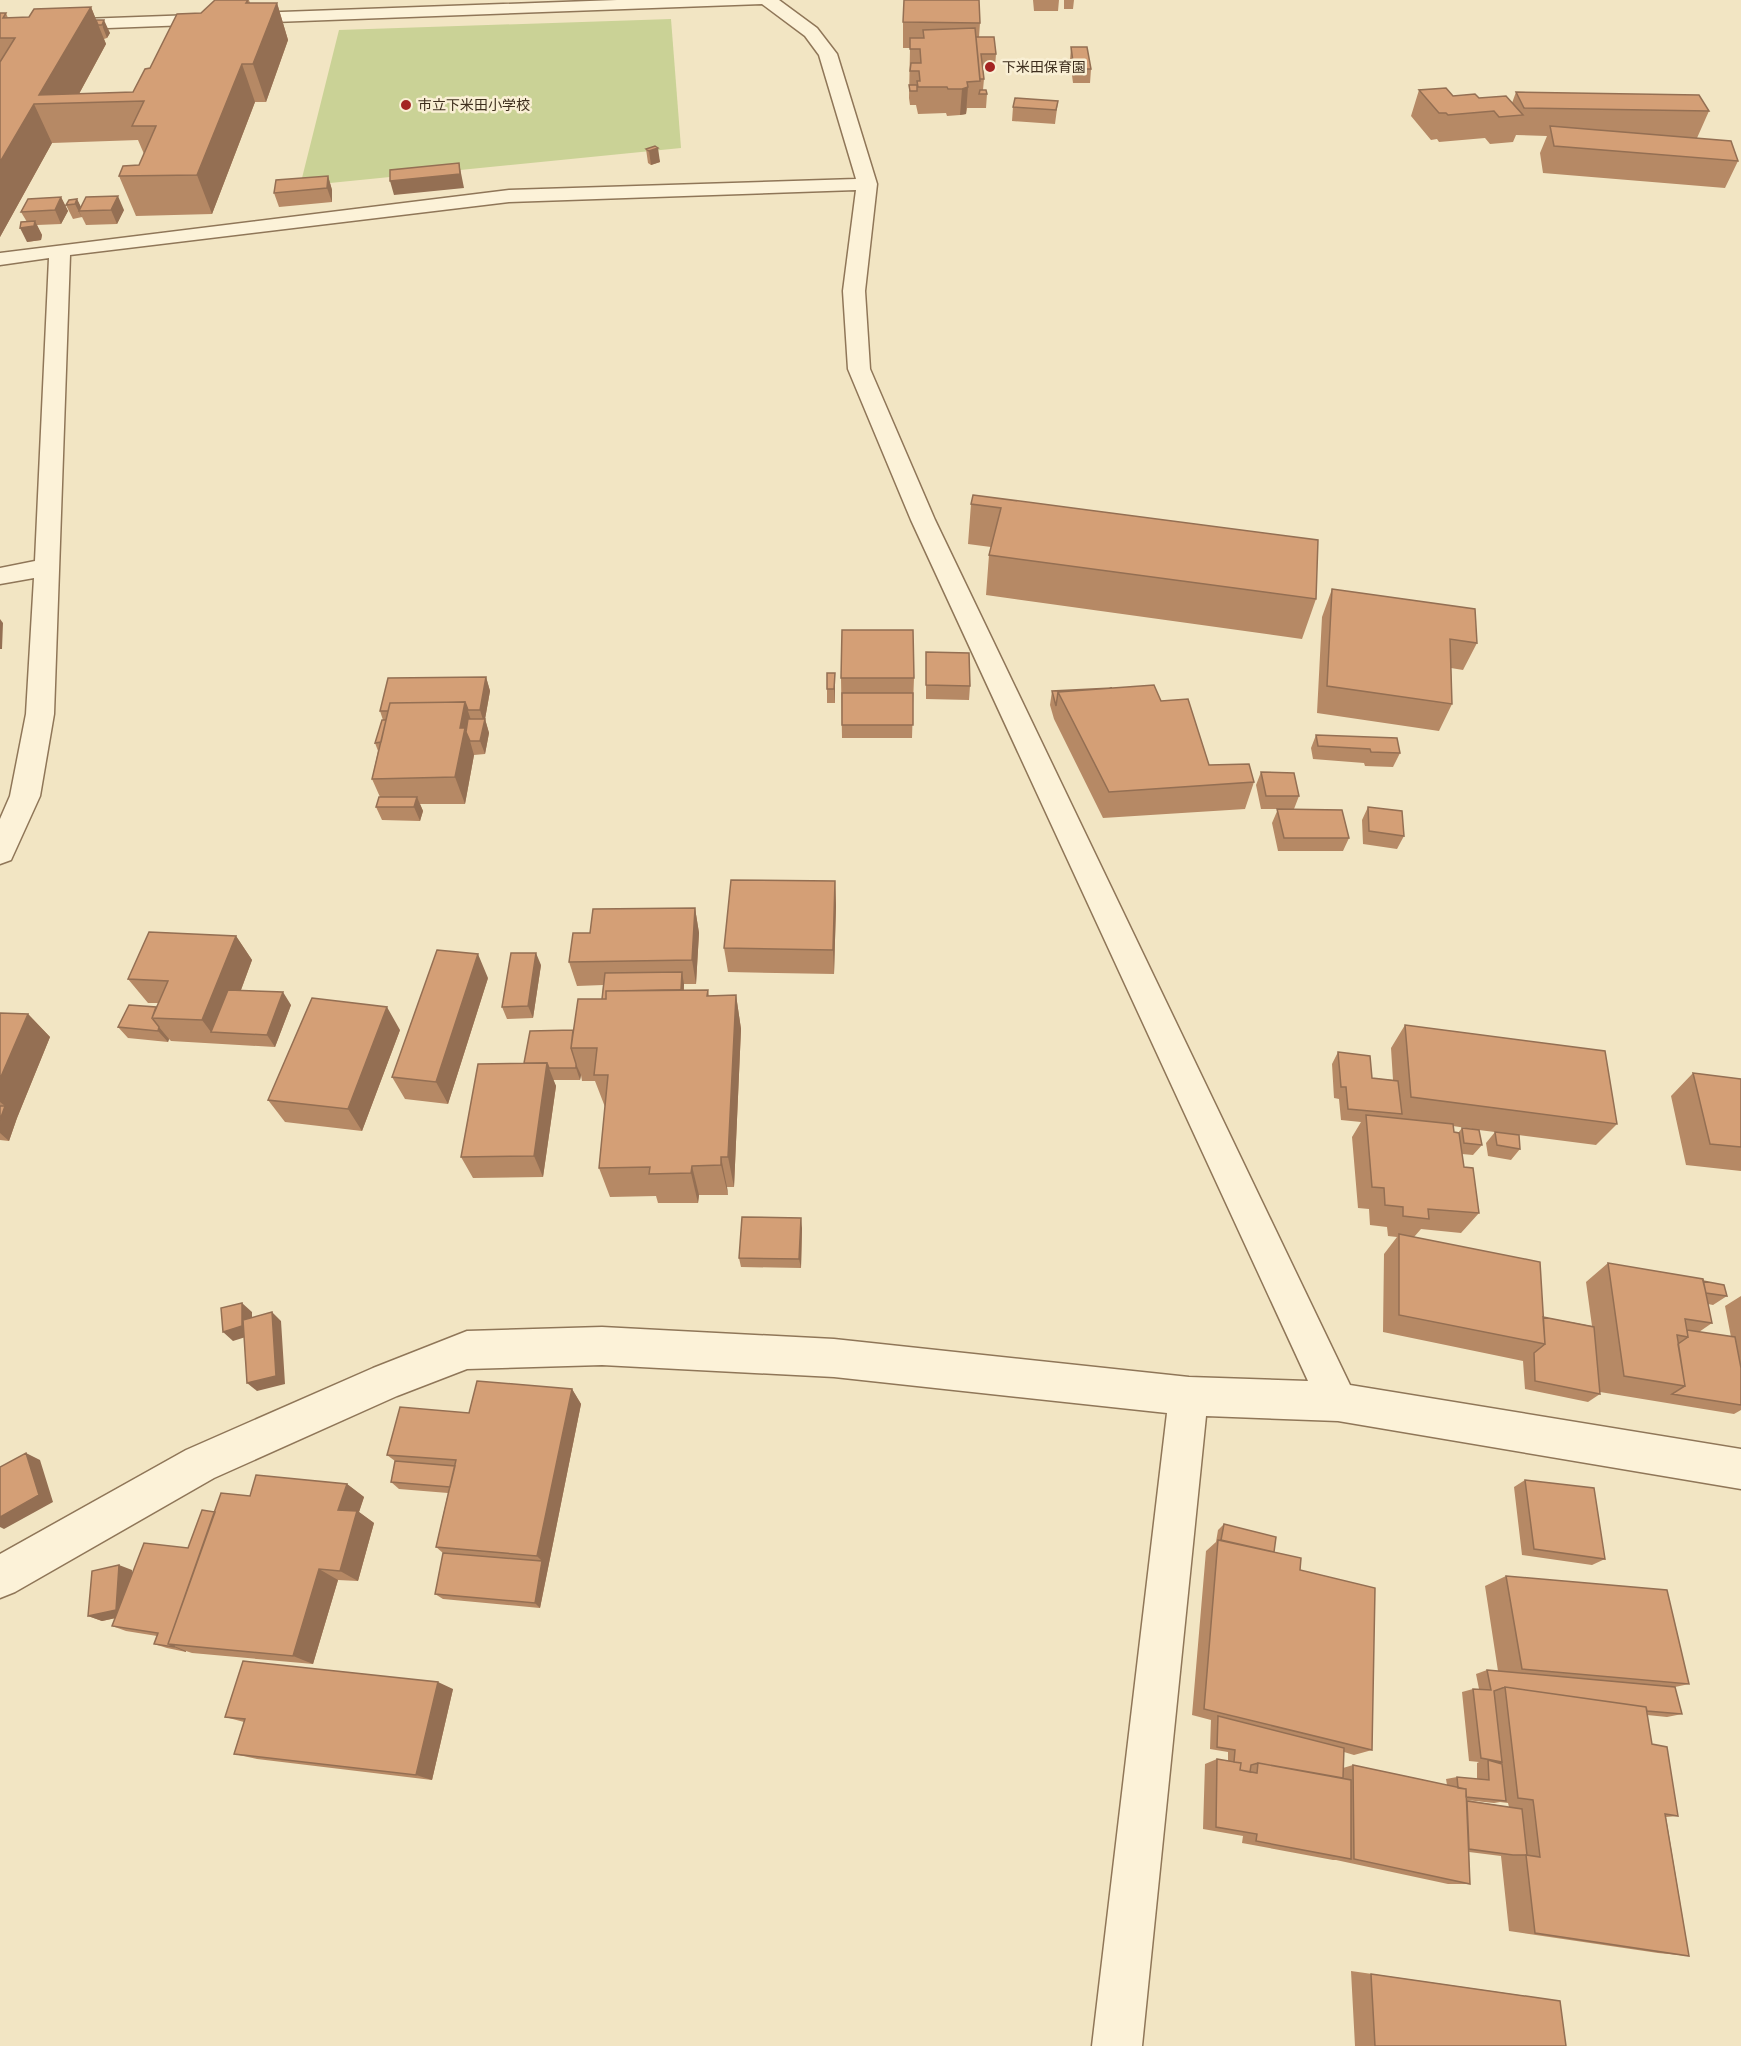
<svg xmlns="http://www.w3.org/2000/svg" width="1741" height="2046" viewBox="0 0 1741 2046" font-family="Georgia,'Noto Sans JP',serif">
<rect width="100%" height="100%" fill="#f2e5c3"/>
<path fill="#cad296" d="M671,19l10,129 -381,38 39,-156z"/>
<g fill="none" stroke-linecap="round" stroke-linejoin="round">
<defs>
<path id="minor" d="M617,0h162l38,28 20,26 40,130 -12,107 5,78 65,151 415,865 391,64v40l-403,-68 -132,-5 -64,630h-50l75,-633 -333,-36 -232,-12 -135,4 -70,27 -183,82 -199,114 -15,6v-44l186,-104 187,-82 94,-37 135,-4 232,12 355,38 119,4 -397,-861 -63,-151 -5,-78 13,-101 -347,12 -439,53 -16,459 -14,82 -29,64 -11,4v-45l10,-23 16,-82 8,-136 -34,6v-16l35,-7 14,-303 -49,7v-12l509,-63 347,-11 -37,-124 -14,-19 -43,-32 -762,28v-10z"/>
</defs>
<use href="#minor" stroke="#8f7658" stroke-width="3"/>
<use href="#minor" fill="#fcf2d8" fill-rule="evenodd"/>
</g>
<path fill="#b68965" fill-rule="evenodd" d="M249,0l1,3h27l11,37 -22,62h-11l-43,112 -76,2 -17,-40 20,-11 5,-11 -6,-14 -86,3 -52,94v-224h6l2,5 21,-1 62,-10 5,13 14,13 -3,5 -3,1 2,5 -27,50 54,-2 17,-24 51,-55z
M1033,0h26l-1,11h-24z
M1064,0h10l-1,9h-9z
M903,22l77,1 -1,14 17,17 -1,13h-13l2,12 -1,11 4,4 -1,14h-19l-1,6 -6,1 -13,1 -1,-3 -28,1 -2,-9h-6l-1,-7 1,-50h-7z
M1071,47l20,22 -1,14h-17l-3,-23z
M1419,90l34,6 26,2 33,5 4,-11 193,19 -12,27 41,23 -13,27 -182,-15 -3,-20 7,-17 -31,-1 -3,7 -23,2 -5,-6 -46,4 -2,-3 -6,1 -20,-24z
M1058,101l-3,23 -43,-3 1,-14z
M655,146l5,16 -9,3 -3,-2 -2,-14z
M328,176l4,14v12l-53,5 -5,-14z
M61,197l7,14 -7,13 -24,1 5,10 -1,5 -14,2v-20l-6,-10z
M77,199l4,9 43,2 -7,14 -31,1 -4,-8 -9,2 -7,-14z
M973,495l343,104 -14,40 -316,-44 3,-40 2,-8 -23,-3 3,-40z
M1332,589l145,54 -14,27 -12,-2 1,36 -13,27 -122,-18 5,-96z
M926,652l44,34 -1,14 -43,-1z
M835,673v30h-8v-14z
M486,677l4,14 -5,28 4,14 -4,21 -11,1 -9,49h-45l3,7 -3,10 -38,-1 -6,-13 4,-10 -8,-18 6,-28 -3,-8 8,-23 -3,-9z
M841,678h73l-1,27 -1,33h-70z
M1052,691l109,10 48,64 45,17 -9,27 -142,9 -49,-99 -4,-14z
M1316,735l52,3 32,15 -7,14 -28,-1 -1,-3 -51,-4 -2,-11z
M1261,772l38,24 -5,13 55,29 -6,13h-65l-6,-28 6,-14h-17l-5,-24z
M1368,807l36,29 -7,13 -34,-5 -1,-24z
M835,881l1,25 -2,68 -106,-2 -4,-24z
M695,908l4,25 -3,51h-12v6h24l1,6 27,-1 5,34 -7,158h-7l1,8h-29l-1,8h-40l-2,-7 -46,1 -11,-29 6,-61 -10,-26h-13l-1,-6 -1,5h-27l3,6 -13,91 -70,1 -12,-21 63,-94 49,-33 29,-31 1,-14 -26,1 -8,-24 21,-29z
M236,936l16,24 -11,30 50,15 -16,42 -104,-6 -2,-2 -1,3 -40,-4 -10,-11 38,-20 2,-4h-10l-20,-24z
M541,965l-8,53 -26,1 -5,-12z
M488,978l-40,126 -43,-5 -13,-22z
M0,1013l28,1 22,23 -33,81 -8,23 -9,-1z
M1405,1025l212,99 -21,21 -117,-15 3,15 -9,10 -11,-1 2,13 15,46 -18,20 -40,-4 -7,8 129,80 49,9 -6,-44 22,-19 95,18 24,15 -14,9 -5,-1 4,19 -13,9 32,5 -6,-31 16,-10v114l-7,4 -134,-22v2l-12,8 -63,-13 -2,-28 -140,-29 1,-78 13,-17 -9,-1 -1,-9 -17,-2 -1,-16 -11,-1 -6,-71 9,-15 -20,-2 -2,-21 -5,-1 -2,-34 6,-12 34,26 21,2 -2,-32zM1453,1126l26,4 -17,-2 -4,5 -4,-1z
M400,1030l-38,101 -77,-9 -17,-22z
M1693,1073l48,6v92l-55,-6 -15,-69z
M1495,1132l25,17 -9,11 -23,-4 -2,-13z
M802,1228l-1,40 -60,-1 -2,-9z
M572,1389l9,15 -41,204 -97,-9 -8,-5 8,-41 -7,-6 12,-54 -49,-4 -8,-7 4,-21 -8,-6 82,-42z
M1525,1480l80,79 -13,6 -70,-10 -8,-68z
M347,1484l17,13 -5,15 15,11 -16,58 -20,-1 -25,84 -121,-11 -6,-2v1l-19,-4 -13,-4 3,-8 -31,-5 -14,-5 4,-8 -14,3 -14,-5 44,-46v6l56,-28 27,-36 35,-16z
M1224,1524l50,28 26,18 72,180 -18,5 -10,-3 -1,16 10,-3 94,20 -1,-6 11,-2 20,2v-16l2,-1 -10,-1 -7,-69 11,-3h6l-3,-15 11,-4 11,1 -13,-85 21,-10 183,108 -14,3 7,27 -15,3 -20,-2 5,29 26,72 -12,1 23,139 -31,-3 -149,-22 -8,-75 -32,-4 1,32h-22l-112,-24h-3l-91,-17 1,-7 -40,-7 2,-65 12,-5 11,2v-9l-18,-3 1,-29 -19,-5 14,-164 10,-9 2,-12zM1466,1800l28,3 6,-1 8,1 1,4z
M453,1689l-21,91 -175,-21 -23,-5 10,-32 -19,-5z
M1351,1971l209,30 6,45h-211z"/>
<path fill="#946f53" d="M277,3l11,37 -22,62 -13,-38z
M91,7l15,37 -32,59 -35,-8z
M104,20l6,13 -3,5 -5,-13z
M242,64l13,38 -43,112 -15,-39z
M968,87l-2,27 -6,1 2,-26z
M34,104l18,39 -52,94v-75z
M658,148l2,14 -9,3 -2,-14z
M459,163l5,25 -70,7 -4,-14z
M328,176l4,14v12l-5,-14z
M118,196l6,14 -7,14 -6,-14z
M61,197l7,14 -7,13 -6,-14z
M77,199l6,12h-4l3,7 -7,-14z
M35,221l7,14 -1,5 -14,2 -7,-14z
M0,619l3,4 -1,26h-2z
M835,673v30l-1,-14z
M486,677l4,14 -5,28 4,14 -4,21 -5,-13 4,-18 -4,-13z
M465,702l9,27 -4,12 4,14 -9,49 -10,-27 5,-49z
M417,797l6,14 -3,10 -6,-14z
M835,881l1,25 -2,68 -1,-24z
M695,908l4,25 -3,51 -4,-24z
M236,936l16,24 -27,73 -14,-1 -9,-12z
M536,953l5,12 -8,53 -5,-12z
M478,954l10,24 -40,126 -12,-22z
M682,972l2,12 -2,40 -3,-12z
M283,992l8,13 -16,42 -8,-12z
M736,995l5,34 -7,158 -6,-30z
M387,1007l13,23 -38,101 -14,-22z
M28,1014l22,23 -33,81 -8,23 -9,-8v-13l5,-14 -5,-4v-23z
M159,1027l10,12 -1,3 -10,-11z
M547,1063l9,23 -13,91 -9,-21z
M576,1064l5,11 -1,5 -4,-12z
M721,1157l6,30 1,8 -7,-30z
M692,1166l7,29 -1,8 -7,-30z
M801,1218l1,10 -1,40 -2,-9z
M242,1303l10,9v23l-19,6 -10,-9z
M272,1312l9,9 4,63 -28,7 -10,-8z
M572,1389l9,15 -41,204 -5,-5 7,-42 -5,-5z
M26,1453l14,7 13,42 -49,27 -4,-2v-10z
M347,1484l17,13 -5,15 15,11 -16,58 -18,-10 -2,-61z
M119,1565l13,5 -3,45 -27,6 -14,-5z
M319,1569l19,11 -25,84 -20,-8z
M174,1646l12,5v1l-12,-5z
M438,1682l15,7 -21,91 -16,-5z"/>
<path fill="#d49f76" stroke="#946f53" stroke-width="1.5" d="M215,0h33l-2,3h31l-24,61h-11l-45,111 -78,1 4,-10 16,-1 17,-39h-24l12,-25 -110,3 -34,58v-100l15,-24h-15v-25h6l-3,5 26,-1 5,-8 57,-2 -52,88 94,-3 12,-23 5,-1 27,-54 24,-1z
M904,0h75l1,23 -77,-1z
M96,20h8l-2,5h-4z
M975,28l5,53 -13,1 1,5 -6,2h-14l-1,-2h-29l-1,-6h3l-1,-10h-9l1,-8h10l-1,-14h-10v-11h14l-1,-8z
M976,37h18l2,17h-15l3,25h-4z
M1071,47h16l4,22h-17z
M909,85h8v6h-7z
M1446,88l7,8 22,-2 4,4 27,-2 17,19 -24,2 -5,-6 -46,4 -2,-2h-7l-20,-23z
M980,90h6l1,4h-8z
M1516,92l183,3 10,16 -185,-3z
M1015,98l43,3 -2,9 -43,-3z
M1550,126l181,15 7,20 -184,-15z
M655,146l3,2 -9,3 -3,-2z
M459,163l1,11 -70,7v-11z
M328,176l-1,12 -53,5 2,-13z
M118,196l-7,14 -32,1 7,-14z
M61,197l-6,13 -34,2 7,-13z
M77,199l-2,5 -9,1 3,-5z
M35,221l-1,5 -14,2 1,-6z
M973,495l345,45 -2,59 -327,-44 12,-47 -30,-4z
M1332,589l143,20 2,34 -27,-4 2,65 -125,-18z
M842,630h71l1,48h-73z
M926,652l43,1 1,33 -44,-1z
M827,673h8l-1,16h-7z
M486,677l-6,33h-12l-3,-8 -75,1 -2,8h-8l8,-33z
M1154,685l7,16 27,-2 21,66 40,-1 5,18 -145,10 -51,-100z
M1112,688l-54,4 -2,14 -4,-15z
M842,693h71v32h-71z
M465,702l-5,26h5l-10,49 -83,2 18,-76z
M468,719h17l-5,22h-10l-4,-9z
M382,720h4l-5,22 -6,1z
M1316,735l81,3 3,15 -29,-1 -1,-3 -52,-3z
M1261,772l33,1 5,23h-33z
M379,797h38l-3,10h-38z
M1368,807l34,4 2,25 -35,-5z
M1277,809l65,1 7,28h-65z
M731,880l104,1 -2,69 -109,-2z
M695,908l-3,52 -123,2 4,-29h17l3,-24z
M149,932l87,4 -34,84 -50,-2 16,-37 -40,-2z
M437,950l41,4 -42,128 -44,-5z
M511,953h25l-8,53 -26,1z
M682,972l-1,18 -75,1v8h-4l3,-26z
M228,990l55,2 -16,43 -56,-3z
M708,990l-1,6 29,-1 -8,162h-7v8l-29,1 -1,7 -42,1 1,-7 -51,1 9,-93h-14l3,-27h-26l7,-49h28v-8z
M312,998l75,9 -39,102 -80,-9z
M129,1005l27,2 -4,11 7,9 -1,4 -40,-4z
M0,1013l28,1 -28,65z
M1405,1025l200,26 12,73 -206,-27z
M573,1030l-2,18 5,16v4h-27l-2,-5h-23l6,-32z
M1338,1052l32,4 2,22 26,3 4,33 -54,-5 -2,-22h-5z
M547,1063l-13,93 -73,1 17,-93z
M1693,1073l48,6v68l-31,-3z
M0,1106h5l-5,14z
M1366,1115l87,9 1,8 5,1 5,34 9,1 6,45 -51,-4 1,10 -26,-3v-9l-18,-2 -1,-17 -12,-1z
M1462,1128l17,2 3,15 -18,-2z
M1495,1132l24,3 1,14 -23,-4z
M742,1217l59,1 -2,41 -60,-1z
M1399,1234l141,28 5,82 -146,-29z
M1608,1263l95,16 9,44 -27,-4 3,18 -11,-2 8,51 -61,-10z
M1703,1281l21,4 3,11 -21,-3z
M242,1303v23l-19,6 -2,-24z
M272,1312l4,64 -29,7 -4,-63z
M1543,1317l51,10 6,67 -65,-13 -1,-28 11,-9z
M1687,1330l48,7 6,31v37l-69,-11 13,-8 -7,-42 10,-7z
M477,1381l95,8 -35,167 -101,-9 20,-87 -69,-5 13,-48 69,6z
M26,1453l13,42 -39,22v-50z
M395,1461l60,5 -5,21 -59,-5z
M256,1475l91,9 -9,26 19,1 -17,60 -21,-2 -26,87 -125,-12 53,-151 29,3z
M1525,1480l69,8 11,71 -71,-10z
M202,1510l13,2 -47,132 6,2v1l-20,-3 4,-11 -46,-7 32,-83 44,5z
M1224,1524l52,13 -2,15 -53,-12z
M1218,1540l83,18 -1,12 75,18 -3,162 -168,-41z
M443,1553l99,8 -7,42 -100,-9z
M119,1565l-3,45 -28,6 4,-45z
M1506,1576l161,14 22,94 -167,-15z
M243,1661l195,21 -22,93 -182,-21 11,-35 -20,-2z
M1487,1670l188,17 7,27 -35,-3 -1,-4 -141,-20 -11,4 8,71 -21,-4 -8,-69 18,1z
M1505,1687l141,20 6,37 15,3 11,69 -13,-2 24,142 -154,-23 -9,-78 14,2 -6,-50 -1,-7 -15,-2z
M1218,1716l126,32 -1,30 -85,-15 -7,2 -1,7 -10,-2 1,-7 -7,-1 1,-12 -18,-3z
M1217,1759l24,4 -1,7 17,3 1,-10 93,17v79l-95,-18 1,-7 -41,-7z
M1488,1760l14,4 4,37 -40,-4v-8l-8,-1 -1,-11 32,3z
M1353,1765l113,24 4,95 -116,-25z
M1467,1801l55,8 5,46h-14l-44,-6z
M1371,1974l189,27 6,45h-191z"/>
<g fill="#a42422" stroke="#f9efd4" stroke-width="2">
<circle cx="990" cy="67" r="6"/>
<circle cx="406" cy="105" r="6"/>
</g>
<g text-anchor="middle" stroke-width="5" stroke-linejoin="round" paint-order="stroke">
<g font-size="14" fill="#3e2e1d" stroke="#f9efd4" text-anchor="start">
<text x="1002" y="72">下米田保育園</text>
<text x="418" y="110">市立下米田小学校</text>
</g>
</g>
</svg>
